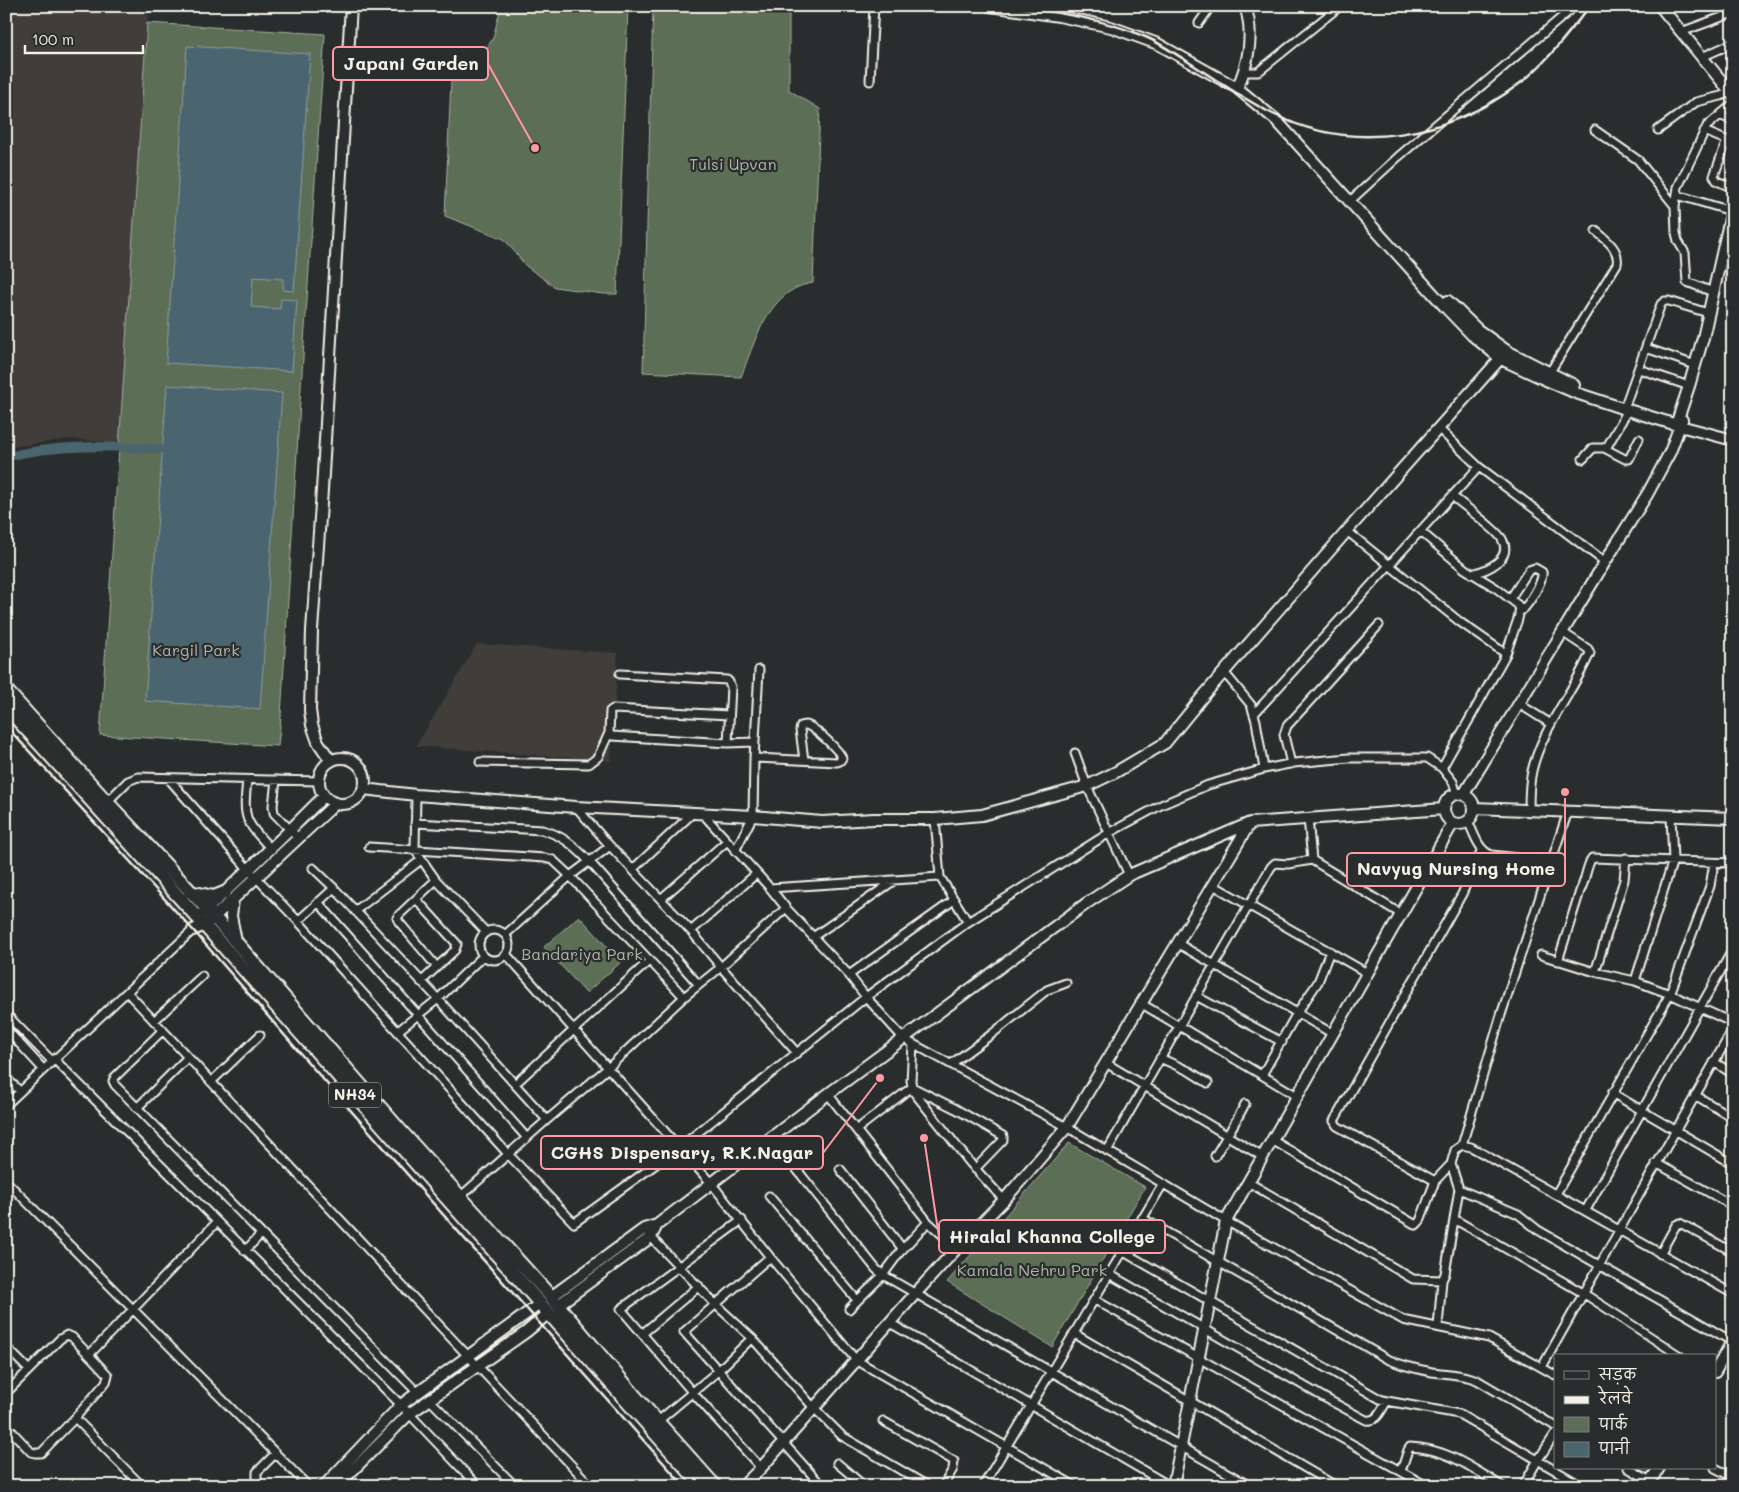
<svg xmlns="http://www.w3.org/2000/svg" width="1739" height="1492" viewBox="0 0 1739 1492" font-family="Mali,'Playpen Sans Deva',sans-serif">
<rect width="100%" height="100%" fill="#2a2d2e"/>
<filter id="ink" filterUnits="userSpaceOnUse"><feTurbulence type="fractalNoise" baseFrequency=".02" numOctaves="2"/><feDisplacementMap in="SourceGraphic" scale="10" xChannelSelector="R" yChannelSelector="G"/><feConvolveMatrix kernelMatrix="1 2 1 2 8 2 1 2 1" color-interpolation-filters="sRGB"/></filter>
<g filter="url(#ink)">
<path fill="#3f3e3a" d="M6,6h144l-3,17 -27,420 -52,-4 -62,9z
M477,644l141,9 -7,108 -195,-15z"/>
<path fill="#5c6e57" stroke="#a8b0a0" d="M628,6l-11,288h-14l-48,-7 -29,-21 -22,-27 -59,-23 6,-135 29,-23 13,-20 8,-31z
M653,6h136v84l31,19 -7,174c-5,1 -11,2 -15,4 -33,15 -45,59 -57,90l-98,-5z
M147,23l178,11 -25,368 -19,314 -3,30 -178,-11z
M579,916l42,46 -35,31 -42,-46z
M1069,1143l76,44 -93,160 -105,-65z"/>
<path fill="#4b656f" stroke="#8f9d9f" d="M187,46l123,8 -16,237 -11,-1v-11l-30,-2 -2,30 29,2 1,-10 16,1 -5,71 -126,-8z
M167,385l115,8 -22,316 -115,-8z"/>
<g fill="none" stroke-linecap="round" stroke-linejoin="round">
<path stroke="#4b656f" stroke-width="9" d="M6,457c51,-13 104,-11 156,-8"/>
<defs>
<path id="street" d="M1199,23l12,-17
M1681,32l52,-19
M1702,57l31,-14
M1244,72h14l82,-66
M870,81l4,-75
M1727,88l6,-12
M1720,115l13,6
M1595,130l43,30 37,46
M1658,130l38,-28 25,-6 9,-4
M1704,131l29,12
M1727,140l-13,36 3,5 16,7
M1677,195l54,16
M1349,202l49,-45 177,-151
M1713,292l-26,-10 -2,-29 -7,-12 -2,-8 -1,-27 3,-19 29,-61 26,-22
M1646,348l49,17
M1639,369l50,17
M1548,375l69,-111c3,-15 -11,-24 -21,-33
M1626,403l35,-99 4,-3h4l39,12
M1438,428l41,39 126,95
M1604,448l21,11h4l10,-20
M1583,459l10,-11h11l4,-3 20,-35
M1452,496c10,8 45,34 50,43 11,20 -14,31 -30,35
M1347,531l113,91 46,32 -64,114
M1420,531l45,38 31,19 22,17 2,5 -2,9 -12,35
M1510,599l19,-29 6,-2 7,4c2,8 -15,37 -23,40
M1224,672l27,33 5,16 8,48
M620,674l107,6 2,2 2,5 -3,56 -116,-7 -3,-3 1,-22 3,-2 116,6
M1519,704l32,20
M1254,714l198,-218 27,-29
M728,743l27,-1
M1075,753l12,33 42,89
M754,758l83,4 3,-1 2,-3c-3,-8 -25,-28 -33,-32 -3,-2 -5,-1 -8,0l-1,4 4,30
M480,762l109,2 9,-7 11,-24
M1291,764l-7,-29 3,-9 92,-101
M168,778l81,92 49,51 210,233 66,69 106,-76 186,-150 102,-75 141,-89 52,-28 47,-20 56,-16 30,-6 55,-5h78l15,10 11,14 4,12
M247,780c-4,39 -3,40 24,69
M276,780l-3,26 1,7 24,25
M416,795l-1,55 21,30 50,52
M107,802l21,-21 10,-4 181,4
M576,807l34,39 81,85 30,36 76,86
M1529,810c0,-13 0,-26 3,-39 10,-43 41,-78 58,-118l-2,-4 -26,-17
M702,813l68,75 16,20 63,67 17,22 38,42 163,88 159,94 177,99 86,18 66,37
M1308,818l4,42 89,54
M935,819l5,58 28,45
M1468,821c6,12 10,30 24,34l60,7
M415,823l127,7c21,5 33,17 47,31l110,124
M369,847l176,11 8,2 17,16 114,121
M735,851l18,-35 1,-58 5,-88
M313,868l21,20
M633,869l60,-56
M1213,885l154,88
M770,888l170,-11
M662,898l64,-56
M416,899l41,45 -2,6 -34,32
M318,902l209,236
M355,911l66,-51
M298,921l36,-33 104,111 109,121
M479 945a15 15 0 1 1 30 0a15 15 0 1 1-30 0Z
M691,931l65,-57
M505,935l65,-59 40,-30
M813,937l82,-57
M1177,943l156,91
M506,954l205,229 59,74 86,103 219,126
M1541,955l54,17 40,9 35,13 63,29
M1558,961l22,-70c6,-11 6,-24 12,-33l141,5
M436,966l-37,-44 -2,-4 2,-3 37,-35
M1595,972l29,-92 2,-22
M849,975l105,-75
M1635,981l38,-121 -2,-44
M127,992l342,365 122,129
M1196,996l86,46
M1142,1004l155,92
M6,1014l46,47
M154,1021l48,-45
M6,1029l37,40
M163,1030l-48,47 -2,4 2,4 303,308
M398,1031l40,-32 45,-43
M913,1044l-2,37 2,10 58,73 33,36
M1160,1058l29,13 19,12
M54,1059l347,346 77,81
M1714,1062l19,12
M1106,1063l157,94
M951,1064l41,-30 55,-44 19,-7
M1262,1075l35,-62 21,-31 12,-31
M6,1078l14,13
M211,1082l49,-47
M515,1084l135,-124
M1612,1093l121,71
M828,1094l100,128 29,26
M1695,1095l38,23
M6,1105l187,-175
M137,1108l51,-51
M856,1130l56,-43 44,22 47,27v4l-28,29
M771,1137l105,132 7,6 367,211
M1272,1140l144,85 4,-4 15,-40 16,-17 4,-14 7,-5 9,2 262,147
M1462,1145l39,-130 67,-204
M1107,1151l164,-284 4,-4 13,1 24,-4
M1215,1156c10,-17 21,-34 30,-52
M1656,1163l77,43
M840,1169l62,79 -2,4 -17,23 -34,34
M6,1181l302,305
M1435,1181l-98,-55 -3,-5 128,-227 20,-45
M1248,1182l165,97 29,1 3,-6 14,-85 -8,-25
M1459,1189l59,25 20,16 195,112
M1556,1194l114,-200 40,-108 4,-23
M461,1196l86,-76 62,-53 75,-70 37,-30 65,-59
M769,1196l88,104
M1586,1210l147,-261
M1142,1218l245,141c14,6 29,10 45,13 15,2 31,2 45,8l78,46
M1454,1219l129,74 97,63
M742,1220l-121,89 72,84 68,75
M648,1234l67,70 37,34 62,70 28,28 86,50
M902,1250l26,-28
M245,1251l16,-17
M1122,1251l258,148 7,2 72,13 123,72
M1660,1254l16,-29 4,-2 53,29
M770,1257l-86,75 138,154
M1109,1274l216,124 41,22c12,2 15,-10 21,-19
M1095,1300l332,186
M890,1323l280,163
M1438,1327l4,-47
M642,1334l57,-48
M1075,1334l261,152
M6,1347l23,23
M89,1355l128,-133
M1542,1367l191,-338
M6,1393l54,-54 7,-4 5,2 36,38 -2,7 -31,36 -34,35h-6l-4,-1 -25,-27
M430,1400l85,86
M75,1418l67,68
M883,1421l71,40 -1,8 -10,17
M657,1422l61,-51 34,-33
M837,1463l27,23
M1628,1468l22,13
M1715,1468l18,9
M1401,1471l7,-21 2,-3c38,2 60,20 92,39
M257,1486v-14l19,-19
M983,1486l180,-302
M1523,1486l15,-26 17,-26"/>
<path id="secondary" d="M990,6l69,10 52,11 47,17 79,44 39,32 171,189 25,26 29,24 45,21 30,13 52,17 52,16 53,14
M1660,6l73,89
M1237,88c12,-24 17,-56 8,-82
M1448,301l30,29 29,21 67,34
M1676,425l13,-39 14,-48 30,-133
M319 781a23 23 0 1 1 46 0a23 23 0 1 1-46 0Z
M331,761l-13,-19 -6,-17 -2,-15 2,-80 10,-140 29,-484
M363,789l53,6 160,12 177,9 69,6 52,-3h61l47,-4 105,-29 29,-14 49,-29 39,-48 143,-164 160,-180
M1464,794l141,-232 43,-69 22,-41 12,-32
M1444 809a15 15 0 1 1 30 0a15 15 0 1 1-30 0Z
M1474,808l259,10
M233,900l-2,16 5,25
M202,914l88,-84 34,-34
M193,930l12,-5 9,-8 122,-114
M551,1297l93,-68 13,-4 171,-131 259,-191 42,-28 121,-52 194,-14
M558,1305l93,-68 6,-12
M1715,1372l18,-32
M324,1486l77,-81 140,-102
M337,1486l72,-72 117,-82 23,-19
M743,1486l18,-18 154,-174 42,-46 47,-48 63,-73 183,-304
M1173,1486l53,-265 227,-398
M1647,1486l12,-18"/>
<path id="highway" d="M6,690l101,112 100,107 192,220 152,168 83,98 81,91
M6,707l192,211 504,568
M190,892l24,5 10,-4"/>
</defs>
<use href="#street" stroke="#f4f1e8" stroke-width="11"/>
<use href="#secondary" stroke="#f4f1e8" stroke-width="14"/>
<use href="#highway" stroke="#f4f1e8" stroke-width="16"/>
<use href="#street" stroke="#2a2d2e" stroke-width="7"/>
<use href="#secondary" stroke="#2a2d2e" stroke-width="10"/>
<use href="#highway" stroke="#2a2d2e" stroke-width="12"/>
<path stroke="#f4f1e8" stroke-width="2.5" d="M1012,6c45,6 93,13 136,32 13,6 26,15 39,23 28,18 56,38 86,53 80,40 176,23 246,-30 28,-21 49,-51 71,-78
M6,726l187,204 120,138 371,418"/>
</g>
</g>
<g text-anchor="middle" stroke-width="4.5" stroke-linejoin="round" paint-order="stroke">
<rect fill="#2a2d2e" stroke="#b7b6b0" stroke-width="1" x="329" y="1082.5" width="52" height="25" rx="4"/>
<g font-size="15" font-weight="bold" fill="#f4f1e8">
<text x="355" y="1100">NH34</text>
</g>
<g font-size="16" fill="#b0b6a7" stroke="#2a2d2e">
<text x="733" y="170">Tulsi Upvan</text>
<text x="196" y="656">Kargil Park</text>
<text x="582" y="960">Bandariya Park</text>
<text x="1032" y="1276">Kamala Nehru Park</text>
</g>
</g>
<path fill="none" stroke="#ff9aa2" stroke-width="2" d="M535 148L488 64M1565 792L1565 869M880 1078L823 1153M924 1138L939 1237"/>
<g fill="#ff9aa2" stroke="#2a2d2e" stroke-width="2">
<circle cx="535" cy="148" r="5"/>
<circle cx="1565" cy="792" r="5"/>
<circle cx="880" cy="1078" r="5"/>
<circle cx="924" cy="1138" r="5"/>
</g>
<g fill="#2a2d2e" stroke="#ff9aa2" stroke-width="2">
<rect x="333" y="47" width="155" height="33" rx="5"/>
<rect x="1347" y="853" width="218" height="33" rx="5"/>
<rect x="541" y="1136" width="282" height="33" rx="5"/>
<rect x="939" y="1220" width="226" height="33" rx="5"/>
</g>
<g font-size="18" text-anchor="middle" font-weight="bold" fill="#f4f1e8">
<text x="411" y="70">Japani Garden</text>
<text x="1456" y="875">Navyug Nursing Home</text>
<text x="682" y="1159">CGHS Dispensary, R.K.Nagar</text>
<text x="1052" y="1243">Hiralal Khanna College</text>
</g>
<rect width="1739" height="1492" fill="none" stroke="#2a2d2e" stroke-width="25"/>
<rect x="12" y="12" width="1714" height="1467" fill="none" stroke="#f4f1e8" stroke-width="2" filter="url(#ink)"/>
<rect x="1554" y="1354" width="162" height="115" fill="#2a2d2e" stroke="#7b7b78"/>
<rect x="1564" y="1371" width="25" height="8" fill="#2a2d2e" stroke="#7b7b78"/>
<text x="1599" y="1380" font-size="15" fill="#f4f1e8">सड़क</text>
<rect x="1564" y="1396" width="25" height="8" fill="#f4f1e8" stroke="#7b7b78"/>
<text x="1599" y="1404" font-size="15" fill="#f4f1e8">रेलवे</text>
<rect x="1564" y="1417" width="25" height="15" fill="#5c6e57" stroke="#7b7b78"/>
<text x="1599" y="1430" font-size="15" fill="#f4f1e8">पार्क</text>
<rect x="1564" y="1442" width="25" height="15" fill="#4b656f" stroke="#7b7b78"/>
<text x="1599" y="1454" font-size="15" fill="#f4f1e8">पानी</text>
<path d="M25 45v8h118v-8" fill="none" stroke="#f4f1e8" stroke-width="2.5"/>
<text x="32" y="45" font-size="15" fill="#f4f1e8" stroke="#2a2d2e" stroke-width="4" paint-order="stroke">100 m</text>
</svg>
